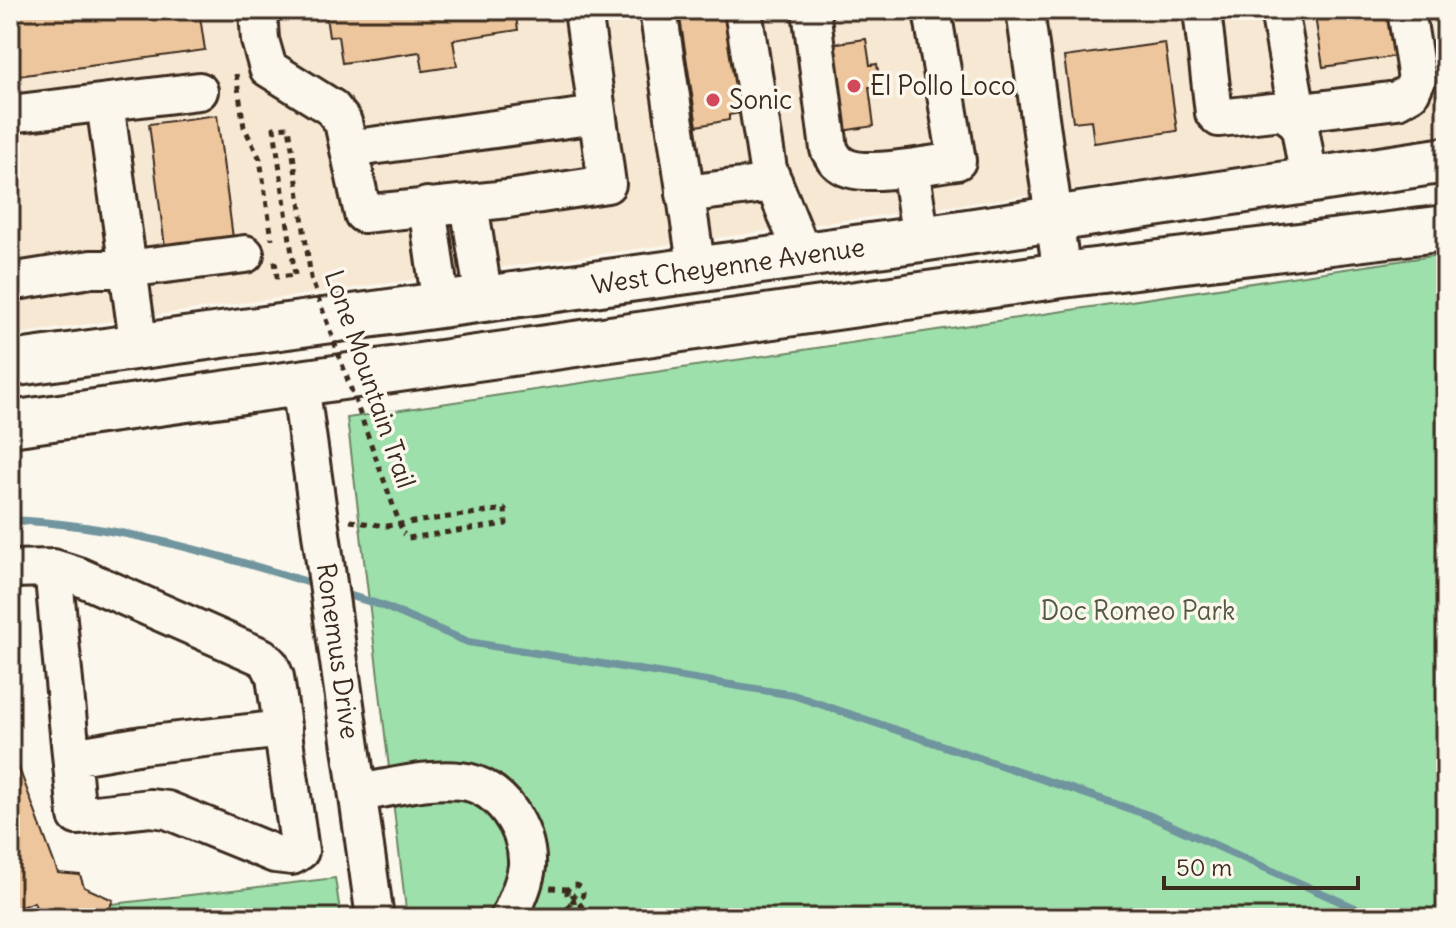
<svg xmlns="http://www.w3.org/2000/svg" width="1456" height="928" viewBox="0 0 1456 928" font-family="Delius,sans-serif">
<rect width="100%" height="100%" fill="#fbf7ec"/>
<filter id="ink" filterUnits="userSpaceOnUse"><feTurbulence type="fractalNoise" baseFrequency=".0125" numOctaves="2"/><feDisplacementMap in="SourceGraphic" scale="16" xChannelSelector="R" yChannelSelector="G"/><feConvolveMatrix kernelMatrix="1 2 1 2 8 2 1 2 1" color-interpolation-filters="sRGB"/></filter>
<g filter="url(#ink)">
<path fill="#f7e8d4" d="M10,10h1436v128l-1436,197z"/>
<path fill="#9de0ab" stroke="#6c8564" stroke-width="2" d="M1446,254v664h-1039l-60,-500z
M335,878l6,40h-331v-2z"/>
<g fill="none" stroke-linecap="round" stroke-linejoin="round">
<path stroke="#70959e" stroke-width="8" d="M10,520c106,4 207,34 307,65
M338,592l43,13 87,37 325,53 355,120 229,103"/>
</g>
<path fill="#edc69d" stroke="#3b2a1e" stroke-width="2" d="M10,10h189l6,40 -195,27z
M325,10h190l3,20 -65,10 4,26 -34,5 -3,-19 -78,11 -4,-27 -9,1z
M689,10h36l16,103 -12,2v5l-32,6 -18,-114z
M1314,10h77l7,46 -75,11z
M866,39l4,26 7,-1 3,21 -11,2 5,39 -39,6 -12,-87z
M1165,43l12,88 -83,12 -3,-23 -18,2 -9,-65z
M217,115l16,123 -68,9 -16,-123z
M10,744l48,129 22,2 4,12 29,13 -8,18h-65l-6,-16 -24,9z"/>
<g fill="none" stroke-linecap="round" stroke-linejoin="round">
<defs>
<path id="minor" d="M258,10l2,30 8,28 64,40 11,14 20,92 145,-15 99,-15 -24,-174
M658,10l39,260
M743,10l25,159 35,86
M811,10l18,139c5,10 10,17 22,20 23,7 80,-5 106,-8l-25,-151
M1025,10l37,265
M1202,10l12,103 5,5 63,-7 17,12 11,-12 87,-11 14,-8 6,-13 -11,-69
M1279,10l30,169
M105,103l34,245
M10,114l189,-23
M349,149l248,-34
M910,168l11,71
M685,194l89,-11
M469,203l15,97
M427,206l14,100
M10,282l81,-13h35l119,-15
M300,384l75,534
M10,569l43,-1 25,8 184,81 8,8 5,12 25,174 -8,5 -17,-2 -108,-44 -17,-2 -73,8 -24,-248
M72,757l71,-12 140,-16
M358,793c33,-5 70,-16 103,-12 39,4 68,48 66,85 -2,18 -11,36 -18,52"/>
<path id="major" d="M10,364l911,-125 525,-79
M10,424l1052,-149 384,-47"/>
</defs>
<use href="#minor" stroke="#3b2a1e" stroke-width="42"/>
<use href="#major" stroke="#3b2a1e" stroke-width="50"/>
<path stroke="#3b2a1e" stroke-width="5" stroke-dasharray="6 6" stroke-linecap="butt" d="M236,74l8,53 16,32 12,80
M275,261l2,16 18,-2
M350,521l36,5 119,-17 1,15 -98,14 -5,-5
M567 893a8 8 0 1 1 16 0a8 8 0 1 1-16 0Z
M550,888l18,1 15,19 31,10
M561,918l11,-17"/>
<use href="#minor" stroke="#fbf7ec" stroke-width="36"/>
<use href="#major" stroke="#fbf7ec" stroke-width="44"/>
<path stroke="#3b2a1e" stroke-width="5" stroke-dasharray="6 6" stroke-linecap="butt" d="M295,275l-21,-147 15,-1 22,151 92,255"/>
</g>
</g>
<g fill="#d1495b" stroke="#fbf7ec" stroke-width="3">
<circle cx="854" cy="86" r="8"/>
<circle cx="713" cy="100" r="8"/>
</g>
<g text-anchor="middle" stroke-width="7" stroke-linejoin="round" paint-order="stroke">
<g font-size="26" fill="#3b2a1e" stroke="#fbf7ec" text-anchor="start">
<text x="870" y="95">El Pollo Loco</text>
<text x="729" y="109">Sonic</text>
</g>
<g font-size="26" fill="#3b2a1e" stroke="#fbf7ec">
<text transform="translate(728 266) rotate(-8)" y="9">West Cheyenne Avenue</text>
<text transform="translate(370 379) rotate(71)" y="9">Lone Mountain Trail</text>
<text transform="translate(338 651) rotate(82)" y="9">Ronemus Drive</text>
</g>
<g font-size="26" fill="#545841" stroke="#fbf7ec">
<text x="1138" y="620">Doc Romeo Park</text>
</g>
</g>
<rect width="1456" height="928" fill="none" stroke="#fbf7ec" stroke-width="40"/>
<rect x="20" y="20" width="1416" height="888" fill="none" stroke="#3b2a1e" stroke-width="3" filter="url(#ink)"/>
<path d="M1164 876v12h194v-12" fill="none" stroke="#3b2a1e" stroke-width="4"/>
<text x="1176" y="876" font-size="24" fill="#3b2a1e" stroke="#fbf7ec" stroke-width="6" paint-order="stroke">50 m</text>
</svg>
